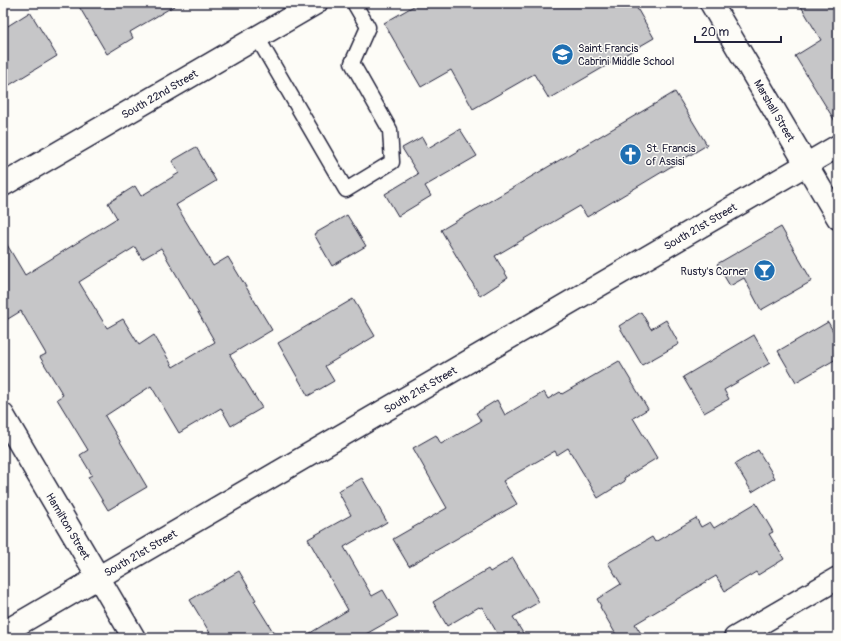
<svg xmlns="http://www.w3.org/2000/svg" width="841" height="641" viewBox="0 0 841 641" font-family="Pangolin,sans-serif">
<rect width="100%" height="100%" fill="#fdfcf7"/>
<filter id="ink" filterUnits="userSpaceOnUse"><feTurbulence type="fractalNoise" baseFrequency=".025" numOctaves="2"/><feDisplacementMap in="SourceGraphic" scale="8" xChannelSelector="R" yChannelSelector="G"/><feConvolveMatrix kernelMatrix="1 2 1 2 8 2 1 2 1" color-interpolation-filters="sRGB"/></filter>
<g filter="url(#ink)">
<path fill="#c6c6c8" stroke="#22223b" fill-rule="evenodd" d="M77,3h102l-49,29 3,6 -26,16z
M419,3h215l20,35 -105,61 -15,-25 -61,35 -22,-39 -30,17 -37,-64z
M799,3h39v123l-43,-70 26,-16z
M30,12l27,44 -54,33v-60z
M675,92l32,53 -120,72 -7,-11 -85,50 13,22 -28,18 -39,-66z
M460,129l17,27 -52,30 6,10 -33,20 -13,-22 33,-20 -16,-26 20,-11 6,11z
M196,147l20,34 -40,24 37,61 15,-9 44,73 -42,25 32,53 -31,18 -10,-18 -42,25 -28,-47 -46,30 42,71 -39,23 -20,-33 4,-2 -12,-20 8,-5 -31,-51 6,-4 -23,-38 6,-3 -25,-43 -18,11v-84l22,37 92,-57 -9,-15 27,-17 6,10 38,-23 -7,-12zM135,247l7,12 19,-11 54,94 -42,25 -19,-32 -15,10 -16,-26 -16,9 -28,-46z
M347,215l19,31 -34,20 -18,-32z
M781,227l31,54 -51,29 -17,-32 -14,8 -13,-22z
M353,299l22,37 -50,30 9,15 -26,15 -30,-53z
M641,312l10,17 15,-9 13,24 -37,21 -23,-39z
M828,322l10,18v18l-42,24 -18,-31z
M754,335l16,28 -46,27 5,9 -25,14 -21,-36z
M619,361l29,48 -15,9 24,40 -33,20 1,3 -27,17 -30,-50 -11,7 -2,-4 -52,30 14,23 -108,62 -16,-27 54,-31 -34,-60 23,-13 5,9 40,-23 -5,-8 21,-13 8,15 39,-23 4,7 12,-7 2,2z
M758,450l17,28 -23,14 -17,-28z
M362,478l25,44 -43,25 28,49 11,-6 15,26 -39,22h-57l46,-28 -40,-71 43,-24 -13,-24z
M756,503l17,29 -4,2 15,25 -26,16 -2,-3 -31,19 -9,-15 -81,48 9,14h-26l-18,-31 1,-1 -4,-7 24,-15 -13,-21 44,-26 3,5 41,-24 5,9 9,-5 4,6z
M513,558l26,44 -26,15 13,21h-26l-18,-31 -2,1 -1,-1 -32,19 -14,-24 55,-33 2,3z
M239,571l17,29 -2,1 23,37h-64l-23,-38z"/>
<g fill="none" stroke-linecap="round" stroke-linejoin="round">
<defs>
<path id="lane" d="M257,37l89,153 46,-28 -2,-32 -38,-67 16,-36 -14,-24"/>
<g id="street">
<path id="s1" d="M711,3l127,215"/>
<path id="s2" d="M3,185l313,-182"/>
<path id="s3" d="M3,415l131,223"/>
<path d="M735,638l103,-60"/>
</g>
<g id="secondary">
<path id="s4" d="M3,633l835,-487"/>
</g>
</defs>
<use href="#lane" stroke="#22223b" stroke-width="17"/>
<use href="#street" stroke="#22223b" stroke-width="25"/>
<use href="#secondary" stroke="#22223b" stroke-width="25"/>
<use href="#lane" stroke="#fdfcf7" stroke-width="14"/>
<use href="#street" stroke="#fdfcf7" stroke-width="22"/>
<use href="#secondary" stroke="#fdfcf7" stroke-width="22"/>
</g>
</g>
<defs>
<symbol id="school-disc" viewBox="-11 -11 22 22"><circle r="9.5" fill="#1f6fb2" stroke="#fdfcf7"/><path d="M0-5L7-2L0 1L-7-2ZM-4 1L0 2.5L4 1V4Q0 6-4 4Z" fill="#fff"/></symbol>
<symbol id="church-disc" viewBox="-11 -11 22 22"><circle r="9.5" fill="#1f6fb2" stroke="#fdfcf7"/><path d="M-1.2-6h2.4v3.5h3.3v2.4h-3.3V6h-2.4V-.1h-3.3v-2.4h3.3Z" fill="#fff"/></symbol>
<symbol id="bar-disc" viewBox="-11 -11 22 22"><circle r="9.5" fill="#1f6fb2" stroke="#fdfcf7"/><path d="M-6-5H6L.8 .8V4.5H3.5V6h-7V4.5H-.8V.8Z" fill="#fff"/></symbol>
</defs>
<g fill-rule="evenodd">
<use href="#school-disc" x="550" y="42" width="25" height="25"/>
<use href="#church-disc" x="618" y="142" width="25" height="25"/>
<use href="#bar-disc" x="752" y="258" width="25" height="25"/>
</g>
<g text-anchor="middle" stroke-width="3" stroke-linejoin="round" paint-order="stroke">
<g font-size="11" fill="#22223b" stroke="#fdfcf7" text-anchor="start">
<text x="578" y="52">Saint Francis<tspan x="578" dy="13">Cabrini Middle School</tspan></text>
<text x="646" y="152">St. Francis<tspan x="646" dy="13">of Assisi</tspan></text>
<text x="748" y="275" text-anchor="end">Rusty's Corner</text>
</g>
<g font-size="11" fill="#22223b" stroke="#fdfcf7">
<text dy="4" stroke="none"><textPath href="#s2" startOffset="181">South 22nd Street</textPath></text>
<text dy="4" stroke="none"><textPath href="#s1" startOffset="125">Marshall Street</textPath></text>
<text dy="4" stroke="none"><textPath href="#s4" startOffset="807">South 21st Street</textPath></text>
<text dy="4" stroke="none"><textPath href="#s4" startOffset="483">South 21st Street</textPath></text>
<text dy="4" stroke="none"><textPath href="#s3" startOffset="129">Hamilton Street</textPath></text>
<text dy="4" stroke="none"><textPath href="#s4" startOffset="159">South 21st Street</textPath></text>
</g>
</g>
<rect width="841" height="641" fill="none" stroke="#fdfcf7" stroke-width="16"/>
<rect x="8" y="8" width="825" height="625" fill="none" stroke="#22223b" stroke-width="1.5" filter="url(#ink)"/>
<path d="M695 36v6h86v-6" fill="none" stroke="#22223b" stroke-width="2"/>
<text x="701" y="36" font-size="12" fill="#22223b" stroke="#fdfcf7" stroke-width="3" paint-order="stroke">20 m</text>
</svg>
